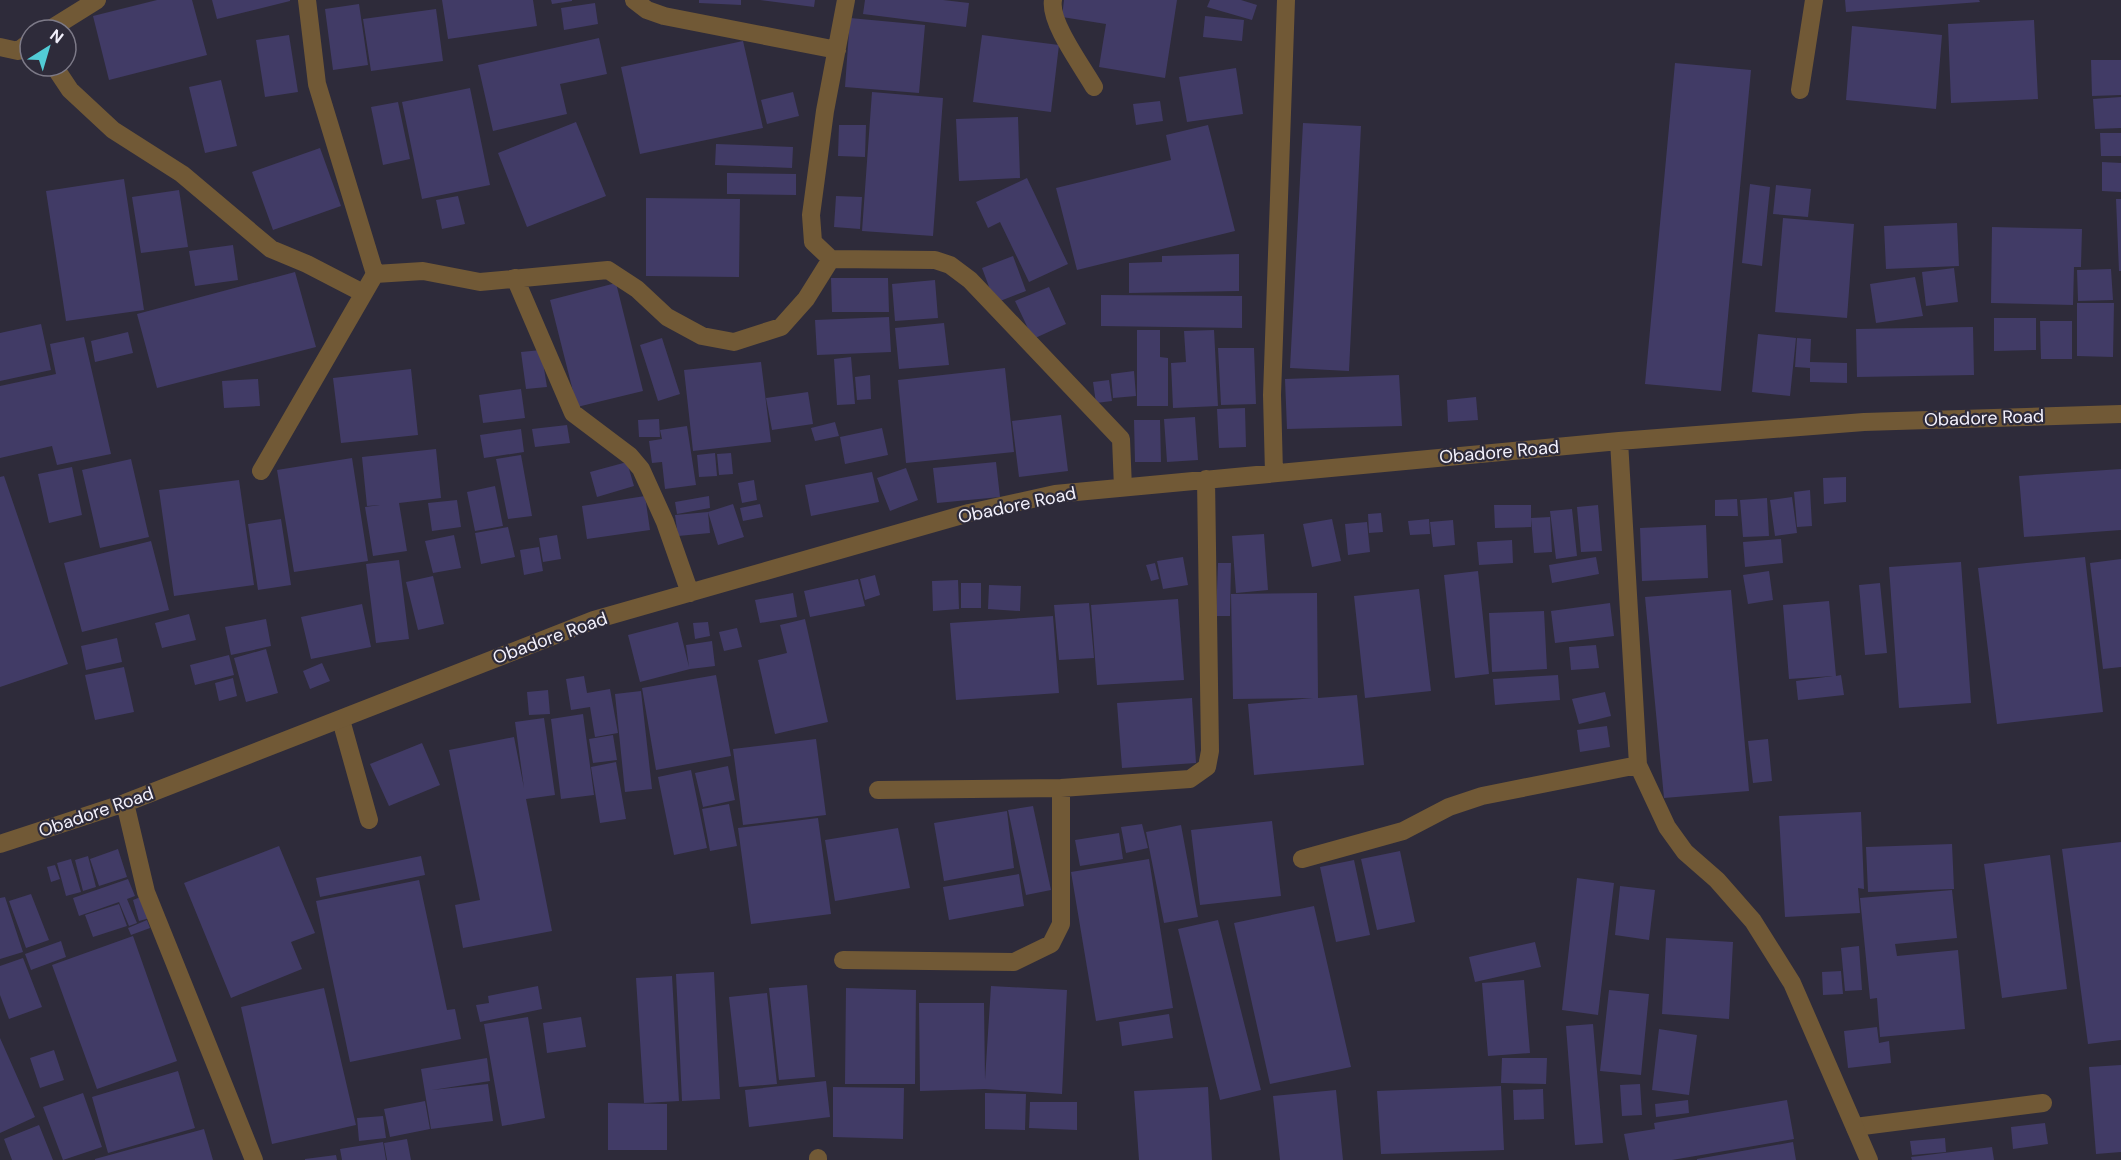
<svg xmlns="http://www.w3.org/2000/svg" width="2121" height="1160" viewBox="0 0 2121 1160" font-family="'DM Sans',sans-serif">
<rect width="100%" height="100%" fill="#2e2b3a"/>
<path fill="#413b66" d="M157,0h35l15,55 -98,25 -16,-64z
M212,0h78v1l-73,18z
M442,0h91l4,26 -89,13z
M551,0h21v1l-20,3z
M699,0h42v5l-42,-2z
M760,0h55l-1,7z
M865,0h78l26,3 -3,24 -103,-13z
M1064,0h113l-12,78 -66,-11 7,-43 -44,-7z
M1210,0h31l16,5 -5,15 -45,-13z
M1845,0h134l1,2 -134,10z
M595,3l3,21 -34,6 -3,-22z
M359,4l9,61 -35,5 -8,-61z
M436,9l7,52 -72,10 -8,-52z
M1205,16l39,4 -2,21 -39,-4z
M850,18l75,7 -6,68 -74,-6z
M2034,20l4,79 -87,4 -3,-79z
M1852,26l90,9 -6,74 -90,-9z
M289,35l9,57 -33,5 -9,-57z
M982,35l77,10 -8,67 -78,-10z
M599,38l8,36 -47,10 7,30 -74,17 -15,-66z
M743,41l20,87 -123,26 -19,-87z
M2091,60h30v35l-29,1z
M1675,63l76,7 -30,321 -76,-7z
M1236,68l7,46 -56,8 -8,-45z
M221,80l16,66 -32,7 -16,-66z
M470,88l20,97 -68,14 -20,-97z
M793,92l6,24 -32,8 -6,-24z
M872,92l71,6 -10,138 -71,-5z
M2121,97v31l-26,1 -2,-30z
M1160,101l3,20 -27,4 -3,-21z
M398,102l12,57 -27,6 -12,-58z
M1018,117l2,61 -61,3 -3,-62z
M576,122l30,74 -79,31 -29,-74z
M1303,123l58,3 -12,245 -59,-3z
M839,125h27l-1,32 -27,-1z
M1208,125l27,106 -158,39 -21,-82 115,-28 -5,-25z
M2100,133h21v23h-20z
M716,144l77,3 -1,21 -77,-3z
M320,148l21,58 -68,24 -21,-58z
M2102,162l19,1v29l-19,-1z
M727,173l69,1v21l-69,-1z
M1027,178l41,86 -39,18 -29,-60 -12,6 -12,-26z
M124,179l20,131 -78,11 -20,-130z
M1750,184l20,3 -8,79 -20,-3z
M1776,185l35,4 -3,28 -35,-3z
M179,190l9,57 -47,6 -9,-56z
M458,196l7,28 -23,5 -6,-29z
M836,196l26,1 -2,32 -26,-2z
M646,198l94,1 -1,78 -93,-1z
M2116,199h5v72h-2z
M1783,218l71,6 -7,94 -72,-6z
M1957,223l2,43 -73,3 -2,-43z
M1992,227l90,2 -1,38h-7l-1,38 -82,-2z
M233,245l5,35 -43,6 -6,-35z
M1239,254v37l-110,2v-30l33,-1v-6z
M1013,256l13,35 -31,12 -13,-35z
M1954,268l4,34 -32,4 -4,-34z
M2111,269l2,31 -35,1 -1,-31z
M295,272l21,75 -159,41 -20,-74z
M1915,277l8,39 -47,7 -6,-39z
M831,278h57l1,34h-57z
M935,280l3,38 -43,3 -3,-37z
M616,283l27,108 -66,16 -27,-107z
M1049,287l17,37 -33,15 -18,-38z
M1101,295l141,1v32l-141,-2z
M2077,303h37l-1,54 -36,-1z
M889,317l2,35 -74,3 -2,-35z
M1994,318h42v32l-42,1z
M2040,321h32v38h-31z
M944,323l5,42 -50,4 -4,-41z
M41,324l10,46 -51,11v-48z
M1973,327l1,48 -117,2 -1,-48z
M1137,330h23v27l8,1v48h-31z
M1214,330l4,76 -45,2 -2,-45 15,-1 -2,-31z
M128,332l5,21 -38,9 -4,-21z
M1758,334l38,4 -6,58 -38,-4z
M84,337l27,117 -54,11 -5,-19 -52,12v-72l56,-12 -6,-30z
M662,338l18,56 -22,7 -18,-56z
M1797,338l14,1 -1,23 37,1v20l-37,-1v-14l-15,-1z
M1218,348h36l2,56 -35,1z
M541,350l6,37 -21,2 -5,-37z
M851,357l4,47 -18,1 -3,-46z
M761,362l10,80 -78,9 -9,-81z
M1005,368l9,84 -108,11 -8,-83z
M411,369l7,66 -77,8 -8,-65z
M1134,371l2,25 -23,2 -2,-24z
M870,375l1,24 -14,1 -2,-23z
M1399,375l3,51 -115,3 -2,-50z
M258,379l2,27 -36,2 -2,-27z
M1109,380l3,21 -16,2 -3,-21z
M521,389l4,29 -42,5 -4,-28z
M808,392l5,32 -41,6 -6,-32z
M1476,397l2,23 -30,2 -1,-22z
M1245,408l1,39 -27,1 -2,-39z
M1061,415l7,56 -49,6 -7,-56z
M1195,417l3,43 -31,2 -3,-43z
M659,419l1,18h-21l-1,-17z
M1134,420h26l1,42h-26z
M835,422l4,14 -24,5 -4,-13z
M567,425l3,18 -35,4 -3,-18z
M687,426l9,59 -31,4 -3,-27 -10,1 -3,-22 13,-2 -2,-9z
M882,428l6,27 -43,9 -5,-27z
M521,429l3,23 -40,6 -4,-23z
M436,449l5,49 -42,5 8,48 -34,5 -8,-49 15,-2 -13,1 -5,-49z
M715,453l2,23 -18,1 -2,-22z
M731,453l2,21 -14,1 -2,-21z
M521,455l11,61 -24,3 -12,-60z
M352,458l16,103 -74,11 -17,-102z
M131,459l18,78 -49,11 -18,-78z
M627,462l7,24 -37,11 -7,-25z
M996,462l4,35 -63,6 -4,-35z
M72,467l10,48 -33,8 -11,-49z
M906,468l12,32 -28,11 -13,-33z
M2121,469v61l-97,7 -5,-61z
M872,472l7,30 -68,14 -6,-31z
M4,476l64,188 -68,23v-210z
M1846,477v25l-22,2 -1,-26z
M239,480l15,105 -80,11 -15,-106z
M754,480l3,20 -15,3 -4,-20z
M495,486l8,40 -28,5 -8,-39z
M1810,490l2,36 -15,1 -3,-35z
M645,496l5,34 -63,9 -5,-33z
M709,496l1,12 -33,6 -2,-12z
M1792,497l5,36 -22,3 -5,-36z
M1767,498l2,38 -26,1 -3,-37z
M1737,499l1,17h-23v-16z
M457,500l4,27 -29,4 -4,-28z
M733,504l11,33 -26,8 -10,-33 2,21 -32,3 -3,-21 33,-3z
M760,504l3,13 -20,4 -3,-13z
M1494,505h37v22l-36,1z
M1598,505l4,46 -21,1 -4,-45z
M1572,509l5,47 -21,3 -6,-48z
M1381,513l2,19 -14,1 -1,-19z
M1550,517l2,35 -18,1 -3,-35z
M281,519l10,66 -33,5 -10,-66z
M1332,519l9,42 -29,6 -9,-43z
M1429,519l1,15 -20,1 -2,-14z
M1453,520l2,25 -22,2 -3,-25z
M1367,522l3,30 -22,3 -3,-31z
M1706,525l2,53 -66,3 -2,-53z
M508,527l7,30 -34,7 -6,-31z
M1264,534l4,56 -32,3 -4,-57z
M454,535l7,33 -28,5 -8,-32z
M557,535l4,24 -18,3 -4,-24z
M1781,539l2,24 -38,4 -2,-25z
M1512,540l1,23 -34,2 -2,-23z
M151,541l18,69 -87,22 -18,-69z
M539,547l4,24 -19,4 -4,-25z
M1183,557l5,28 -25,4 -6,-28z
M1596,557l3,17 -47,9 -3,-18z
M2085,557l18,155 -106,12 -19,-156z
M2121,559v108l-18,2 -13,-106z
M399,560l10,79 -33,4 -10,-79z
M1961,562l10,141 -72,5 -10,-141z
M1155,563l4,16 -8,2 -5,-16z
M1218,563h13l-1,53h-14z
M1478,571l11,103 -34,4 -11,-103z
M1769,571l4,29 -25,4 -5,-29z
M875,575l5,20 -15,5 -5,-21z
M433,576l11,48 -26,6 -12,-48z
M858,579l7,27 -55,11 -6,-26z
M958,580l1,29 -26,2 -1,-30z
M961,583h20v25h-20z
M1880,583l7,70 -22,2 -6,-70z
M989,585l32,1 -1,25 -32,-2z
M1419,589l12,102 -66,7 -11,-102z
M1731,590l18,201 -85,7 -19,-201z
M793,593l4,24 -37,6 -5,-23z
M1317,593l1,105 39,-3 7,70 -110,10 -6,-71 65,-6 -80,1 -2,-105z
M1178,599l6,81 -87,5 -6,-80z
M1829,601l7,75 5,-1 3,20 -46,5 -2,-19 37,-5 -44,3 -6,-74z
M1089,603l5,55 -35,2 -5,-55z
M1610,603l4,33 -59,7 -4,-32z
M362,604l9,43 -60,12 -10,-42z
M1544,611l3,58 -55,3 -3,-59z
M189,614l7,26 -34,8 -7,-25z
M1053,616l6,77 -103,7 -6,-77z
M266,619l5,27 -40,9 -6,-28z
M805,619l23,103 -53,12 -17,-74 29,-7 -7,-28z
M678,622l11,45 -3,-22 26,-4 3,25 -25,3 -50,13 -12,-47z
M708,622l2,14 -15,3 -2,-16z
M737,628l5,19 -18,4 -5,-19z
M117,638l5,24 -36,8 -5,-24z
M1596,645l3,23 -28,2 -2,-23z
M266,649l12,44 -32,9 -12,-44z
M229,655l5,20 -39,10 -5,-20z
M322,663l8,18 -20,8 -7,-18z
M124,667l10,45 -39,8 -10,-45z
M716,675l15,81 -75,14 -14,-82z
M1558,675l2,25 -65,5 -2,-26z
M584,676l3,17 23,-4 8,44 -23,4 -5,-30 -19,3 -5,-31z
M233,678l4,18 -18,5 -4,-18z
M548,690l2,24 -21,1 -2,-23z
M641,691l11,98 -27,3 -10,-98z
M1605,692l6,24 -32,8 -7,-25z
M1192,698l4,65 -74,5 -5,-65z
M583,714l11,81 -33,4 -10,-80z
M544,718l11,77 -29,4 26,132 -89,17 -8,-43 25,-5 -31,-150 65,-13 10,51 -9,-66z
M1607,726l3,21 -30,5 -3,-22z
M613,735l4,25 -24,3 -4,-24z
M816,739l10,76 -83,10 -10,-76z
M1768,739l4,42 -19,2 -5,-42z
M422,743l18,42 -51,21 -19,-42z
M616,762l10,57 -26,4 -9,-56z
M728,766l7,34 -32,7 -8,-34z
M691,770l16,78 -33,7 -16,-78z
M729,804l8,42 -27,5 -8,-42z
M1033,806l18,84 -25,5 -18,-85z
M1007,811l7,57 -70,13 -10,-58z
M1861,812l3,77 -6,-1 2,25 -75,4 -6,-101z
M818,818l13,96 -80,10 -13,-96z
M1272,821l9,75 -81,9 -9,-75z
M1142,824l6,24 -22,5 -5,-26z
M1181,825l17,92 -34,6 -18,-91z
M898,828l12,60 -75,13 -10,-61z
M1119,833l4,26 -43,7 -5,-26z
M2121,842v198l-33,4 -26,-195z
M1952,844l2,45 -86,3 -2,-45z
M279,846l36,87 -24,9 11,27 -71,29 -47,-115z
M118,849l9,28 -28,9 -9,-27z
M1400,851l15,71 -38,8 -16,-71z
M2050,855l17,134 -65,9 -18,-134z
M88,856l8,31 -13,4 -8,-31z
M421,856l4,19 -105,22 -4,-19z
M71,859l10,33 -15,4 -9,-33z
M1149,859l24,149 -77,13 -25,-149z
M1354,860l16,75 -34,7 -16,-75z
M55,865l5,14 -9,3 -4,-15z
M1019,874l5,32 -75,14 -6,-33z
M1577,878l37,5 -16,132 -36,-5z
M128,879l7,17 -8,3 10,24 -8,3 -10,-24 -40,14 -6,-18z
M419,880l28,130 8,-1 6,30 -111,23 -34,-161z
M1620,886l35,4 -6,50 -34,-5z
M1952,890l5,48 -62,6 2,12 61,-6 7,79 -85,8 -3,-39 -7,1 -10,-101z
M31,894l18,46 -23,8 -17,-47z
M143,896l7,22 -11,3 -6,-21z
M5,897l18,55 -23,7v-61z
M119,904l8,22 -34,11 -8,-22z
M1314,906l37,161 -81,17 -36,-161z
M147,920l3,8 -19,7 -3,-7z
M1218,920l43,170 -41,10 -42,-171z
M133,936l44,125 -80,28 -45,-124z
M1666,938l67,4 -4,77 -67,-5z
M61,941l5,16 -35,13 -6,-16z
M1535,942l6,25 -66,15 -6,-25z
M1859,946l3,44 -17,1 -4,-43z
M23,958l19,49 -33,12 -9,-24v-29z
M1841,971l2,23 -20,1 -1,-23z
M714,972l6,127 -38,2 -6,-127z
M672,976l7,125 -35,2 -8,-125z
M1524,980l6,73 -42,3 -6,-73z
M807,985l8,92 -36,3 -10,-92z
M538,986l4,23 -62,13 -4,-17 13,-2 -1,-7z
M991,986l76,4 -5,104 -77,-5 -65,2 -1,-88h65l1,77z
M324,988l32,137 -84,19 -31,-137z
M846,988l70,2 -1,94h-70z
M1609,990l40,4 -8,81 -41,-4z
M767,993l10,91 -38,3 -10,-90z
M1169,1014l4,24 -51,8 -3,-24z
M528,1017l17,101 -43,8 -18,-102z
M581,1017l5,30 -39,6 -4,-30z
M1593,1024l10,119 -28,2 -9,-119z
M1877,1027l2,16 10,-2 2,22 -43,5 -4,-37z
M1659,1029l38,6 -8,60 -37,-5z
M0,1038l35,79 -35,16z
M54,1050l10,30 -24,8 -10,-30z
M487,1058l3,23 -58,9 56,-6 5,37 -62,8 -10,-60z
M1502,1058h45l-1,26 -45,-1z
M2121,1065v87l-25,2 -7,-87z
M178,1071l17,57 -87,25 -16,-56z
M826,1081l4,36 -81,10 -4,-37z
M1640,1084l2,31 -20,1 -2,-31z
M1501,1086l3,64 -123,4 -4,-63z
M833,1087l71,1 -1,51 -70,-2z
M1208,1087l4,73h-73l-5,-69z
M1543,1089l1,30 -30,1 -1,-30z
M1336,1090l7,70h-63l-7,-64z
M83,1093l19,54 -39,13 -20,-53z
M985,1093l41,1 -1,36 -40,-1z
M1688,1100l1,13 -33,4 -1,-13z
M1787,1100l7,39 -122,21h-43l-5,-26 31,-5 -1,-6z
M425,1101l5,28 -40,8 -6,-28z
M1030,1102h47v28l-48,-2z
M608,1103l59,1v46h-59z
M383,1116l3,22 -27,3 -2,-23z
M2045,1123l3,21 -35,5 -2,-22z
M39,1125l14,35h-41l-8,-21z
M204,1129l9,31h-118v-1z
M1945,1138l1,14 -34,3 -2,-14z
M407,1139l4,21h-24l-3,-17z
M383,1142l3,18h-44l-2,-11z
M1793,1142l3,18h-99v-1z
M1992,1147l2,13h-82l-1,-3z
M336,1155l1,5h-32v-1z"/>
<g fill="none" stroke-linecap="round" stroke-linejoin="round">
<path stroke="#715936" stroke-width="18" d="M341,720l28,100
M1855,1127l188,-24"/>
<path stroke="#715936" stroke-width="18" d="M307,0l10,84 58,190
M634,0l13,10 17,6 173,34
M846,0l-21,111 -14,104 2,27 18,17 104,1 15,5 20,15 151,159 2,49
M1053,0c-4,22 29,66 41,87
M49,30l48,-30
M0,47l18,4 12,-9
M54,66l16,24 43,40 69,44 89,75 36,15 56,29
M1800,90l14,-90
M515,278l58,135 57,43 11,13 24,53 25,71
M1619,441l19,324 29,62 18,25 32,28 36,41 39,62 77,177
M261,471l114,-197 48,-3 57,11 128,-12 29,19 30,28 35,19 32,6 47,-15 25,-28 25,-40
M1274,473l-2,-78 14,-395
M878,790l183,-2 129,-9 17,-12 3,-16 -4,-272
M125,803l21,89 108,268
M0,844l125,-41 469,-183 375,-107 86,-19 564,-53 245,-19 257,-8
M1302,859l101,-28 46,-24 33,-11 156,-31
M843,960l171,2 37,-18 10,-20v-136
M818,1158v2"/>
</g>
<g text-anchor="middle" stroke-width="4.5" stroke-linejoin="round" paint-order="stroke">
<g font-size="18" fill="#f3f1fc" stroke="#2e2b3a">
<text transform="translate(1984 418) rotate(-2)" y="6">Obadore Road</text>
<text transform="translate(1499 452) rotate(-5)" y="6">Obadore Road</text>
<text transform="translate(1017 505) rotate(-12)" y="6">Obadore Road</text>
<text transform="translate(550 638) rotate(-20)" y="6">Obadore Road</text>
<text transform="translate(96 812) rotate(-19)" y="6">Obadore Road</text>
</g>
</g>
<g transform="translate(48 48) rotate(37)"><circle r="28" fill="#2e2b3a" stroke="#7d7a88" stroke-width="1.5"/>
<path d="M0-4.5L10 22L0 15L-10 22Z" fill="#52ccd6"/>
<text y="-9" font-size="16" font-weight="bold" text-anchor="middle" fill="#f3f1fc">N</text>
</g>
</svg>
